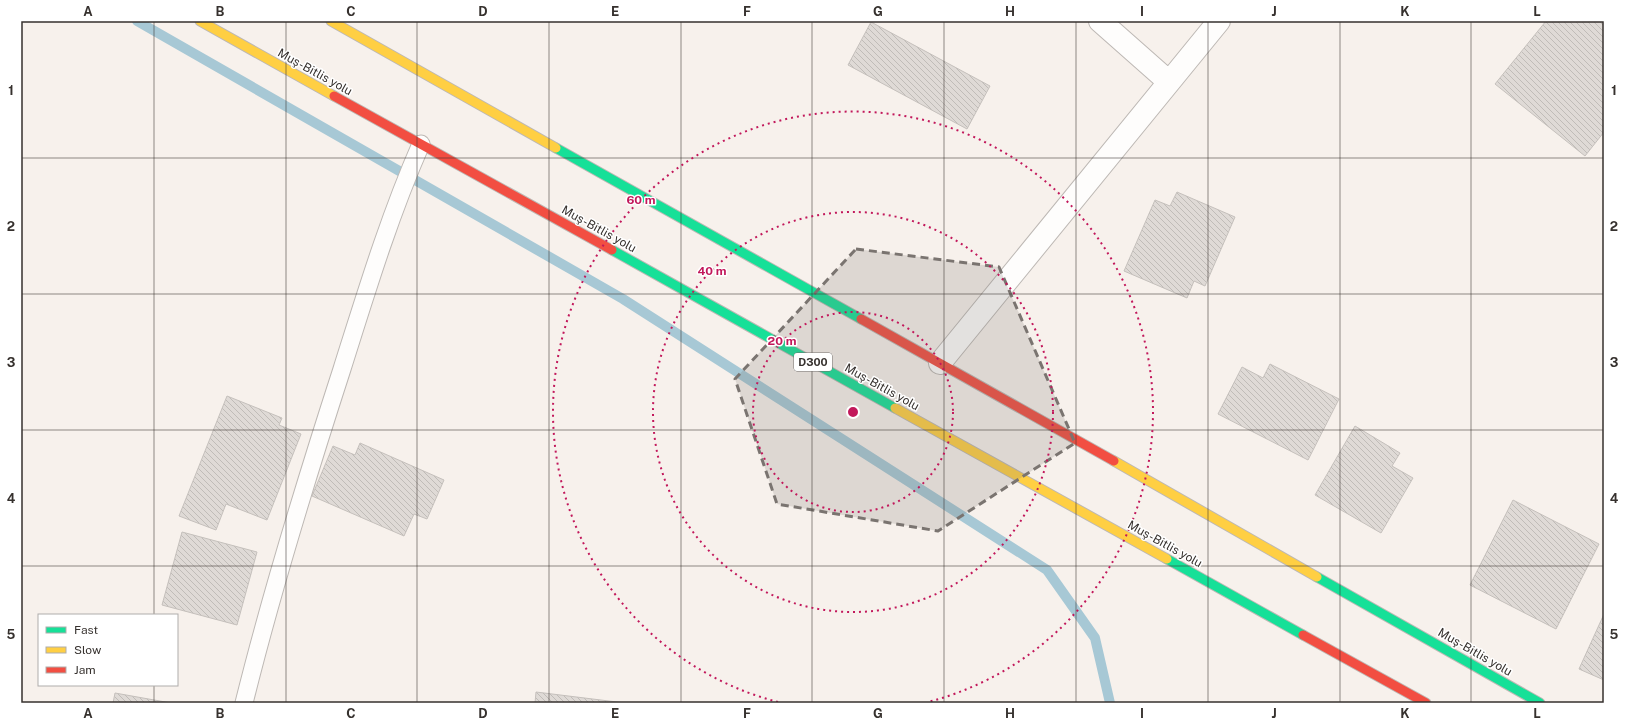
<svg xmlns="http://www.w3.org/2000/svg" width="1625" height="724" viewBox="0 0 1625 724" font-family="'Public Sans',sans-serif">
<defs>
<pattern id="building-back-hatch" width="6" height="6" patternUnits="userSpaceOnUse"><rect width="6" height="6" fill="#dfdad6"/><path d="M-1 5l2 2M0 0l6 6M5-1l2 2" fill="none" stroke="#c0bcb8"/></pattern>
</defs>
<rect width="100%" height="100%" fill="#f7f1ec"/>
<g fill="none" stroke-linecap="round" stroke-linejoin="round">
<path stroke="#a7c8d5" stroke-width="10" d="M137,21l486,278 424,271 48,68 15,65"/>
</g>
<path fill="url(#building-back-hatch)" stroke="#c5c0bc" d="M1546,21h58v111l-19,24 -90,-72z
M871,22l119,64 -23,43 -119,-64z
M1177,192l58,25 -30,69 -11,-5 -7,17 -63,-27 31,-71 15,6z
M1270,364l69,35 -31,61 -90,-46 24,-47 21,11z
M227,396l55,22 -3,7 22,9 -34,86 -41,-16 -10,26 -37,-14z
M1355,426l45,27 -8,13 21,12 -32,55 -66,-38z
M360,443l84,37 -17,39 -13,-5 -10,22 -92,-40 21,-50 22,9z
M1513,500l86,44 -43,85 -86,-44z
M182,532l75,20 -20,73 -75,-20z
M1604,614v66l-25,-11z
M536,692l89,11h-90z
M115,693l56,10h-58z"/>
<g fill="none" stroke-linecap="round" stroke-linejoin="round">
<defs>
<path id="lane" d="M244,703c28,-113 62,-223 98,-334 24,-76 47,-152 79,-225"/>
<path id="street" d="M1100,21l69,61
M940,363l279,-342"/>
<path id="fast" d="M556,148l305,171
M612,250l283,158
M1167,559l136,76
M1317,577l223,126"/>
<path id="slow" d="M200,21l134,75
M331,21l225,127
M895,408l272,151
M1114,461l203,116"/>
<path id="jam" d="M334,96l278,154
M861,319l253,142
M1303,635l123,68"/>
</defs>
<use href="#lane" stroke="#bdb8b4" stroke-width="19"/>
<use href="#street" stroke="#bdb8b4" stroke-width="24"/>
<use href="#fast" stroke="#bdb8b4" stroke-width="11"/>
<use href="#slow" stroke="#bdb8b4" stroke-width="11"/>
<use href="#jam" stroke="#bdb8b4" stroke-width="11"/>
<use href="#lane" stroke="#fefdfc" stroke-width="17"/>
<use href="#street" stroke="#fefdfc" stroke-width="22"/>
<use href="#fast" stroke="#16e098" stroke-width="9"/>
<use href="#slow" stroke="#ffcf43" stroke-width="9"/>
<use href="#jam" stroke="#f24e42" stroke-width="9"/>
</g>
<path fill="#7a7470" fill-opacity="0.2" stroke="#7a7470" stroke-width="3" stroke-dasharray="8 5" stroke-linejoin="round" d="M856,249l143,18 76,176 -137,88 -161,-27 -42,-125z"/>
<path fill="none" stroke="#36312e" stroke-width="1" stroke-opacity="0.55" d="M154,21v594M286,21v682M417,21v682M549,21v682M681,21v682M812,21v682M944,21v682M1076,21v682M1208,21v682M1340,21v682M1471,21v682M21,158h1583M21,294h1583M21,430h1583M21,566h1583M154,685v18"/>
<g fill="none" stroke="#c2185b" stroke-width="2" stroke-dasharray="2 4">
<circle cx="853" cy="412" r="100"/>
<circle cx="853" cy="412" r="200"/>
<path d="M778 702A300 300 0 1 1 928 702"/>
</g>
<g text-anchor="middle" stroke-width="3" stroke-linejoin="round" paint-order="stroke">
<rect fill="#fff" stroke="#726f6d" stroke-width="1" x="794" y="353" width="38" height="18" rx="3"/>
<g font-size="11" font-weight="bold" fill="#36312e">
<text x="813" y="366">D300</text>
</g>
<g font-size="12" fill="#36312e" stroke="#fff">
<text transform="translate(315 72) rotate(29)" y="4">Muş-Bitlis yolu</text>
<text transform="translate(599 229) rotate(29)" y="4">Muş-Bitlis yolu</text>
<text transform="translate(882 387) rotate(29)" y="4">Muş-Bitlis yolu</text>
<text transform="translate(1165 544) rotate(29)" y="4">Muş-Bitlis yolu</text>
<text transform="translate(1475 652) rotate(30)" y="4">Muş-Bitlis yolu</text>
</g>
</g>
<circle cx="853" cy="412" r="6" fill="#c2185b" stroke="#fff" stroke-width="2"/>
<g font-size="12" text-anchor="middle" font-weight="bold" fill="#c2185b" stroke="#fff" stroke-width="3" stroke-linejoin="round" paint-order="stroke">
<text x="641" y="204">60 m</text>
<text x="712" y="275">40 m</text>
<text x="782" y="345">20 m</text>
</g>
<rect width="1625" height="724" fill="none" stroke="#ffffff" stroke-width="44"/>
<rect x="38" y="614" width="140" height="72" fill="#ffffff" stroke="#afadab"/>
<rect x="46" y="627" width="20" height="6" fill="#16e098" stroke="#afadab"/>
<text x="74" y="634" font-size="12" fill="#36312e">Fast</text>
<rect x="46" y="647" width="20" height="6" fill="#ffcf43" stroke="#afadab"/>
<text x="74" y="654" font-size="12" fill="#36312e">Slow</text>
<rect x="46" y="667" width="20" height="6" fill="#f24e42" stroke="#afadab"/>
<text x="74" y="674" font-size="12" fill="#36312e">Jam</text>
<rect x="22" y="22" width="1581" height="680" fill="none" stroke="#36312e" stroke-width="1.5"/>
<g font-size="13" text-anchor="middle" font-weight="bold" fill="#36312e">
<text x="88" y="16">A</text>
<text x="220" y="16">B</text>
<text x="351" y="16">C</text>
<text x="483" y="16">D</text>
<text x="615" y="16">E</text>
<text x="747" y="16">F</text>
<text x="878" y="16">G</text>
<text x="1010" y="16">H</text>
<text x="1142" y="16">I</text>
<text x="1274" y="16">J</text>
<text x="1405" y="16">K</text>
<text x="1537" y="16">L</text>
<text x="11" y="95">1</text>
<text x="1614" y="95">1</text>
<text x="11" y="231">2</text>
<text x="1614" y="231">2</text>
<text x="11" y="367">3</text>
<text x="1614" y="367">3</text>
<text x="11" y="503">4</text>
<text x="1614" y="503">4</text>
<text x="11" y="639">5</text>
<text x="1614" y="639">5</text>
<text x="88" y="718">A</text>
<text x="220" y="718">B</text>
<text x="351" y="718">C</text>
<text x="483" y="718">D</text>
<text x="615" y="718">E</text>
<text x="747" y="718">F</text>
<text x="878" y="718">G</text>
<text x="1010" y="718">H</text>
<text x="1142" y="718">I</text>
<text x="1274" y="718">J</text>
<text x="1405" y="718">K</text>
<text x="1537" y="718">L</text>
</g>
</svg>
